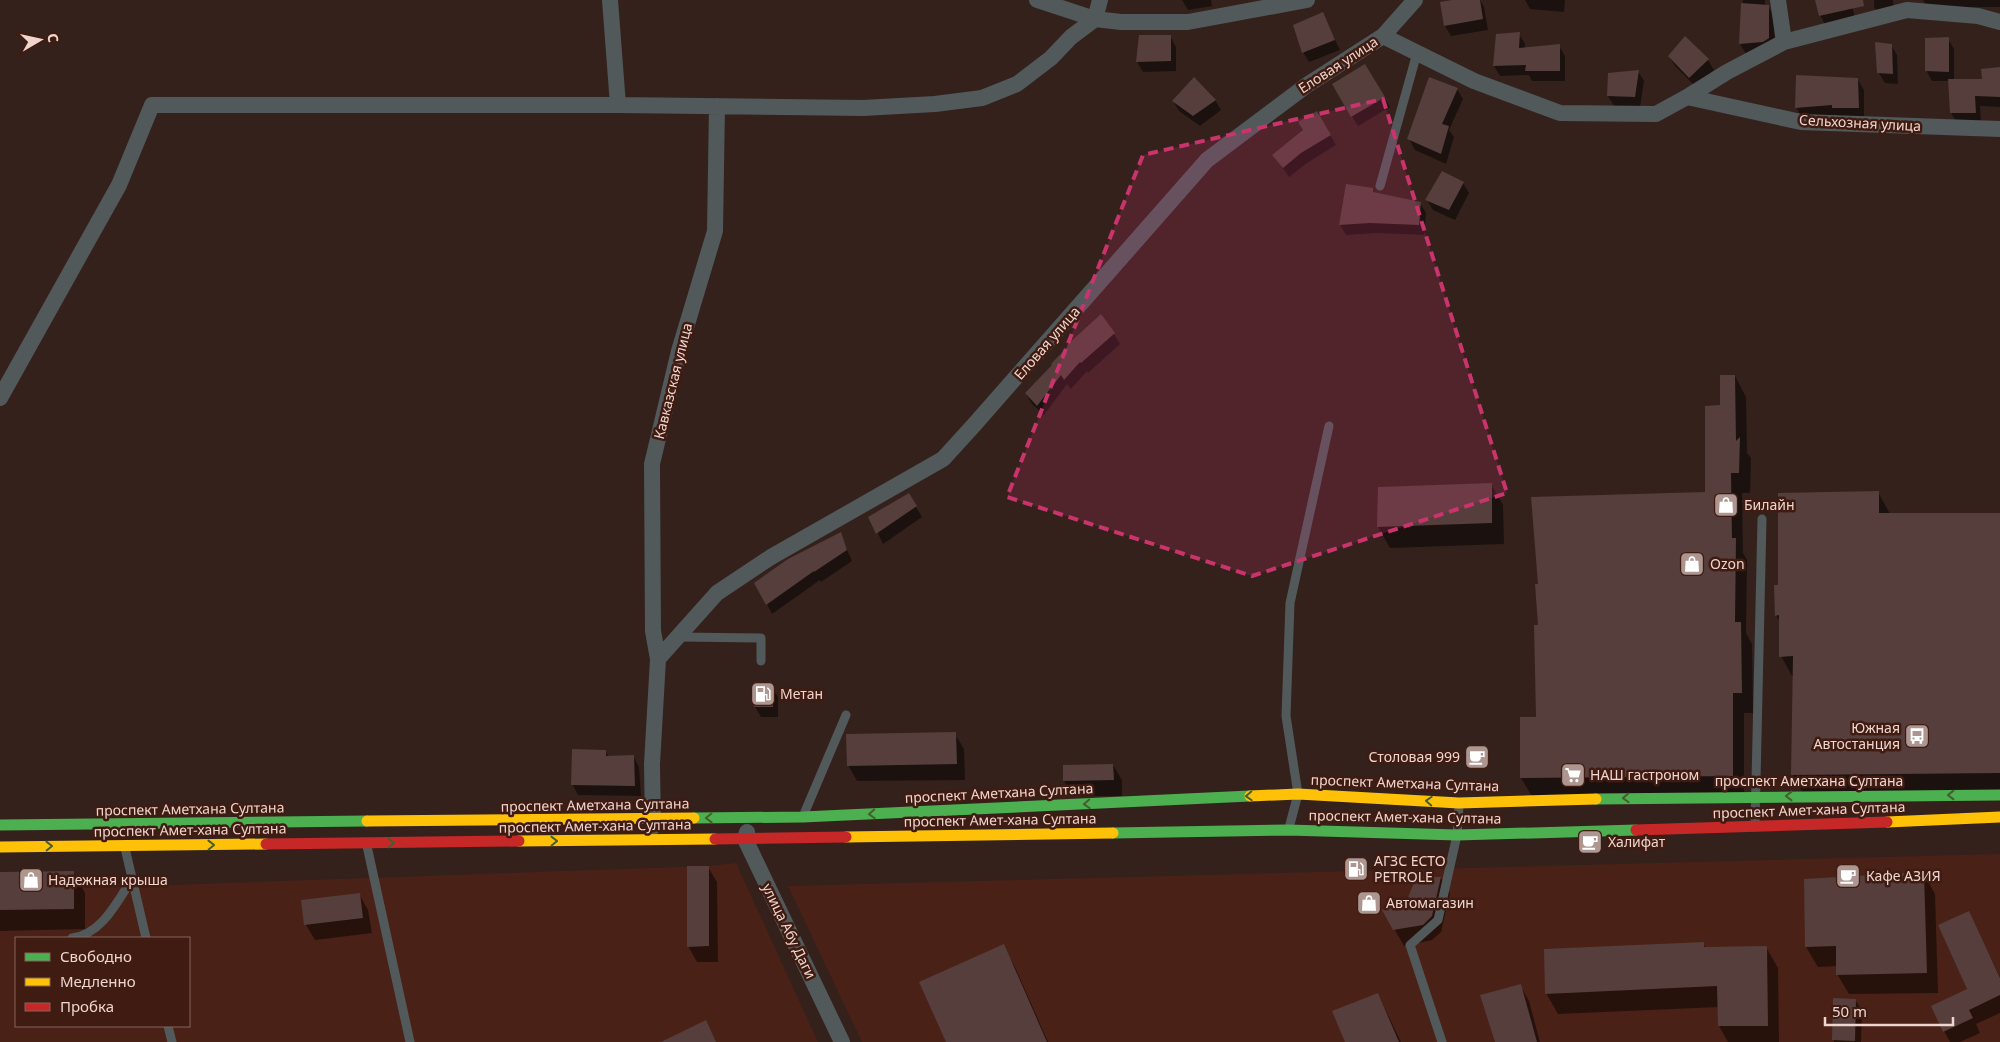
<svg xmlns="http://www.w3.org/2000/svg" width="2000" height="1042" viewBox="0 0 2000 1042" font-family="'Noto Sans',sans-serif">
<rect width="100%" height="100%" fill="#34211c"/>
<path fill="#4a2116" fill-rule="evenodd" d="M2000,854v188h-1138l-74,-156z
M736,863l82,179h-818v-151l709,-25zM16,938h173v88h-173z"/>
<path fill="#0007" d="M1182,0h29l1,6 -24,4z
M1459,0h21l4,7 4,23 -37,6 -6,-10 -4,-23z
M1525,0h40l-1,12 -34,-3z
M1743,0h22v6h3l6,10 1,33 -29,5 -6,-10z
M1816,0h35l4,19 -29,7 -6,-11z
M1874,0h19l1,14 -14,3 -6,-10z
M1923,0h77v7h-73z
M1322,14l18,36 -31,12 -6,-10z
M1519,34l6,10v5l34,-3 6,10v25h-33l-3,-6 -29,1 -6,-10z
M1170,36l6,11v24l-33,1 -6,-10z
M1685,38l23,22 6,10 -18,17 -21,-21 -6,-10z
M1948,39l6,10v31h29l17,-11v38l-20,-1 1,17h-24l-6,-10 -2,-32h-17l-6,-11z
M1891,45l6,10 1,29 -13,-1 -6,-10z
M1365,66l25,41 -32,19 -25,-41z
M1638,71l6,10 -4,26 -26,-1 -6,-10z
M1858,80l6,10v28h-25l-2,-3 -35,3 -6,-11z
M1457,89l6,10 -14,31 5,7 -8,27 -31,-14 -6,-11z
M1215,100l6,10 -21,16 -21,-15 -6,-10z
M1317,112l19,33 -29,18 -18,14 -15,-22 30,-24z
M1463,183l6,10 -14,27 -22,-10 -6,-10z
M1372,189l3,5 45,9 6,10 -2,22 -47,-2 -31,2 -6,-10z
M1114,334l6,10 -32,29 -1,-2 -16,18 -4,-5 -23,31 -12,-11 -6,-10 28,-28z
M1735,376l11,21 1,56 4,5 -1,35h-8l1,60 4,7 -1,73 6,11 1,69h-9v83l-211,2 -12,-20 16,-60 2,-92 167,-133 16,-86z
M1491,484l12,21 1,39 -114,4 -12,-21z
M1878,492l12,22h110v279l-196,2 -11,-20 1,-99h-2l-11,-20 -1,-34 -4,-7 3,-29z
M909,495l13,22 -39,27 -13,-27z
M840,534l12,27 -31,21 -1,-2 -48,34 -5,-10z
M772,687l6,10v20h-17l-6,-10z
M955,734l9,15 1,31 -108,1 -9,-16z
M605,751l4,6h25l5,10 2,29 -63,-1 -6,-11z
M1113,765l9,15v16h-49l-9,-15z
M708,867l9,15 1,80h-21l-9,-16z
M73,872l12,21v36l-85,2v-57z
M1924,874l11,20 3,99 -89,1 -12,-20v-8l-19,1 -12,-20z
M1441,878l9,15 -9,39 -9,8 -28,6 -20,-35 23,-7z
M359,894l9,16 4,23 -57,7 -9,-15z
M1968,912l32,65v36l-24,11 4,9 -20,9h-10l-6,-11 25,-41z
M1703,944l3,4 60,-1 12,21 1,74h-51l-9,-16v-19l-161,7 -12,-21z
M1003,946l12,21 33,75h-101z
M1520,985l9,16 11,41h-44z
M1378,994l23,48h-55z
M1834,1000l22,1 6,10 -1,31h-27z"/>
<path fill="#553e3c" d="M1452,0h28l3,19 -39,7 -4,-24z
M1815,0h48l1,6 -45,10z
M1741,3l28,2v33l-6,4 -24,2z
M1323,12l12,28 -33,13 -9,-28z
M1520,32l-1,16 41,-4v27h-35l1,-6 -33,1 3,-32z
M1139,35h32v26l-35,1z
M1685,36l24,23 -20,19 -21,-22z
M1949,37v35l-24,-1v-33z
M1875,42l17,2 1,30 -16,-1z
M1365,64l20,33 -34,20 -19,-33z
M2000,67v30l-25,-1 1,17h-26l-2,-34h34l-1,-10z
M1639,70l-4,27 -28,-1 1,-23z
M1796,75l62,3 1,30h-27v-3l-37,3z
M1194,77l22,23 -23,16 -21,-15z
M1429,77l29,11 -16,36 7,2 -8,28 -34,-15z
M1317,111l14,24 -30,18 -18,15 -11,-13 31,-25 -5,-8z
M1442,171l22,11 -15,28 -24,-10z
M1346,184l27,4v4l48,10 -2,23 -49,-2 -31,2z
M1101,314l14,19 -34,30 -1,-1 -16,18 -3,-5 -24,31 -12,-13 27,-28 -1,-1 17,-18 -1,-1z
M1720,375h15l1,66 4,-4 -1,36h-8l1,65h4l-1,84h6l1,71h-9v83l-213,2v-61h16l-2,-92h4l-3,-41h3l-7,-87 174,-5v-86l15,-1z
M1492,483v40l-115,4 1,-40z
M1879,491v22h121v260l-209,2 2,-119 -14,1v-42l-4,1 -1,-31h4v-92z
M909,493l8,13 -41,28 -8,-17z
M841,532l6,18 -33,22v-1l-48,34 -12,-22 34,-24z
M755,685h18v22h-19z
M956,732l1,32 -110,2 -1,-32z
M572,749l34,1v6l28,-1 1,31 -64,-1z
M1113,764l1,16 -51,1v-16z
M687,866h22v80l-22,1z
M74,871v38l-74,1v-38z
M1924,872l3,101 -91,2v-29l-31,1 -1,-68z
M1416,877h25l-9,39 -9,9 -30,5 -11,-20 24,-7z
M360,893l3,25 -59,7 -3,-25z
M1969,911l31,67v17l-31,15 4,8 -30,14 -12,-26 36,-17 -29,-64z
M1704,942v5l63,-1 1,80h-50l-1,-40 -172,8 -1,-45z
M1004,944l43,98h-101l-27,-60z
M1521,984l16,58h-42l-15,-47z
M1378,993l21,49h-54l-13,-31z
M1833,998l23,1 -1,42 -23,-1z
M706,1020l10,22h-55z"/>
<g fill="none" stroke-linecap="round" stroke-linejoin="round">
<path stroke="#51595b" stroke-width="9" d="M1380,186l37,-133
M678,637l83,1v23
M804,814l42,-99
M1755,825l7,-306
M1289,828l9,-34 -12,-78 4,-113 39,-177
M367,846l43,196
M125,848l21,90
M72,938c30,-4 45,-36 60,-59
M168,1026l4,16
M1442,1042l-32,-97 28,-25 19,-85 2,-29"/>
<path stroke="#51595b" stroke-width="16" d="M610,0l8,105
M1037,0l58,19 26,3h67l119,-22
M1778,0l6,42
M1095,19l5,-19
M1383,36l91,45 86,32 96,1 31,-17 114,25 199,7
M1687,97l40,-25 57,-30 123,-32 71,6 22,6
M0,398l119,-213 33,-80h466l245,3 72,-4 47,-6 35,-14 34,-26 20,-21 24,-18
M658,659l59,-66 54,-36 172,-98 31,-34 233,-265 100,-75 76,-49 32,-36
M653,827l-1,-63 6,-105 -5,-28 -1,-167 27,-113 36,-120 2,-125
M747,832l-2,7 97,203"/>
<path stroke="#4caf50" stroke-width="11" d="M1596,799l404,-4
M694,818l109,-1 447,-21
M0,825l367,-4
M1113,833l175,-3 169,5 179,-5"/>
<path stroke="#ffc107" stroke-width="11" d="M1250,796l48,-2 161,9 137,-4
M367,821l327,-3
M1887,822l113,-5
M846,837l267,-4
M519,841l196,-2
M0,847l266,-3"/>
<path stroke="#c62828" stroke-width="11" d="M1636,830l251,-8
M715,839l131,-2
M266,844l253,-3"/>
</g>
<defs><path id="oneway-chevron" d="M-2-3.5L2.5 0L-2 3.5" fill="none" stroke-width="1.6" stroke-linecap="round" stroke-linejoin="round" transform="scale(1.25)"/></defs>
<g stroke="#455e2d">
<use href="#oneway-chevron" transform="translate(1951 795) rotate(180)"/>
<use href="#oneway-chevron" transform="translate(1249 796) rotate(177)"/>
<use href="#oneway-chevron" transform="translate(1789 796) rotate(180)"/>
<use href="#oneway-chevron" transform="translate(1626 798) rotate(178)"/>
<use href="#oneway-chevron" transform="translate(1429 801) rotate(-177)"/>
<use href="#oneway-chevron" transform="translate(1087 804) rotate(177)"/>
<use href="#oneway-chevron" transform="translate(872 814) rotate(177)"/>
<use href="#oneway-chevron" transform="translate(709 818) rotate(179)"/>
<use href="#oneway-chevron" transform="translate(554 841) rotate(-1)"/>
<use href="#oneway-chevron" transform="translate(391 843) rotate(-1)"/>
<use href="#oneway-chevron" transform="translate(211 845) rotate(-1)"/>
<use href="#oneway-chevron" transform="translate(49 846) rotate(-1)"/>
</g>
<path fill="#c9346c" fill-opacity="0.2" stroke="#c9346c" stroke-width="4" stroke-dasharray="10 6" stroke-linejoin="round" d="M1383,99l124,394 -255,83 -245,-79 136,-342z"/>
<defs>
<symbol id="shop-square" viewBox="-11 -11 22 22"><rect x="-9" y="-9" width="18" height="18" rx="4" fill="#ad9690" stroke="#3f1b11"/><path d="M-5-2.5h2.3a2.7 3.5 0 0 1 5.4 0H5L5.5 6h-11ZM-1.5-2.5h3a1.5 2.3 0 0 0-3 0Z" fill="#fff"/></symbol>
<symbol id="fuel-square" viewBox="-11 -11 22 22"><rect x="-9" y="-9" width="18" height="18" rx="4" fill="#ad9690" stroke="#3f1b11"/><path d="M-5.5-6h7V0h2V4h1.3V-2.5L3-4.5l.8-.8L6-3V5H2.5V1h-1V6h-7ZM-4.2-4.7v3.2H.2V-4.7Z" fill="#fff"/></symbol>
<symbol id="bus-square" viewBox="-11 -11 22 22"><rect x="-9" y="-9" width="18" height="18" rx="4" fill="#ad9690" stroke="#3f1b11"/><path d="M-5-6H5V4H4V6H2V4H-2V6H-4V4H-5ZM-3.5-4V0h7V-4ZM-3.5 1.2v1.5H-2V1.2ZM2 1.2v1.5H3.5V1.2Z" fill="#fff"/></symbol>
<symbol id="cafe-square" viewBox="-11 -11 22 22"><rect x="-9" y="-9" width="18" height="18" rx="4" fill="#ad9690" stroke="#3f1b11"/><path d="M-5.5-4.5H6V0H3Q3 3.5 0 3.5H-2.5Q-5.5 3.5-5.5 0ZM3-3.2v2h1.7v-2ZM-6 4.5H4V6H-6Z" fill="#fff"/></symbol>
<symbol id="supermarket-square" viewBox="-11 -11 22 22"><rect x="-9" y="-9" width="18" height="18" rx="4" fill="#ad9690" stroke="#3f1b11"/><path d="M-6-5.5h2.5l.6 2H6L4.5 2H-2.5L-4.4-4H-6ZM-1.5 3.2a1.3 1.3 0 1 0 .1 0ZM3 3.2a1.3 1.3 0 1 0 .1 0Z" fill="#fff"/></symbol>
</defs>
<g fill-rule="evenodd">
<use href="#shop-square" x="1712" y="491" width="28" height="28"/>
<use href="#shop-square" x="1678" y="550" width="28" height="28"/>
<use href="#fuel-square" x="749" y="680" width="28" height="28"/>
<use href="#bus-square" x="1903" y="722" width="28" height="28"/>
<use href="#cafe-square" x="1463" y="743" width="28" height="28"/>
<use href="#supermarket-square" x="1559" y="761" width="28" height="28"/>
<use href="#cafe-square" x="1576" y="828" width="28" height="28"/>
<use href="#fuel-square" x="1342" y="855" width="28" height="28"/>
<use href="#cafe-square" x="1834" y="862" width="28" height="28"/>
<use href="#shop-square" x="17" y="866" width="28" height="28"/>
<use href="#shop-square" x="1355" y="889" width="28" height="28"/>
</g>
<g text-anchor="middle" stroke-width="5" stroke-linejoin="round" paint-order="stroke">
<g font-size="14" fill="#eed5ce" stroke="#3f1b11">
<text transform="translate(1338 65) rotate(-33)" y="5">Еловая улица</text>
<text transform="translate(1860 123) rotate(3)" y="5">Сельхозная улица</text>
<text transform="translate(1047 343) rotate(-49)" y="5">Еловая улица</text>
<text transform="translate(673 381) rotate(-76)" y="5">Кавказская улица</text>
<text x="1809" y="786">проспект Аметхана Султана</text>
<text transform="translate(1405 783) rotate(2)" y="5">проспект Аметхана Султана</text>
<text transform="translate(999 793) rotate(-3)" y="5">проспект Аметхана Султана</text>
<text transform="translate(595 805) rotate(-1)" y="5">проспект Аметхана Султана</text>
<text transform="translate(190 809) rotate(-1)" y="5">проспект Аметхана Султана</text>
<text transform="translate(1809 810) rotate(-2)" y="5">проспект Амет-хана Султана</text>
<text transform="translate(1405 817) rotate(1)" y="5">проспект Амет-хана Султана</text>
<text transform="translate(1000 820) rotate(-1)" y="5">проспект Амет-хана Султана</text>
<text transform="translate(595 826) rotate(-1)" y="5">проспект Амет-хана Султана</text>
<text transform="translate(190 830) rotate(-1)" y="5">проспект Амет-хана Султана</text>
<text transform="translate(789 931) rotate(64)" y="5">улица Абу Даги</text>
</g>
<g font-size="14" fill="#eed5ce" stroke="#3f1b11" text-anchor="start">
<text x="1744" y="510">Билайн</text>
<text x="1710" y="569">Ozon</text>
<text x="780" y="699">Метан</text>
<text x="1900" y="733" text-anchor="end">Южная<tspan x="1900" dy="16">Автостанция</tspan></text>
<text x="1460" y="762" text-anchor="end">Столовая 999</text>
<text x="1590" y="780">НАШ гастроном</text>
<text x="1608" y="847">Халифат</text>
<text x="1374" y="866">АГЗС ECTO<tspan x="1374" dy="16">PETROLE</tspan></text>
<text x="1866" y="881">Кафе АЗИЯ</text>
<text x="48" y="885">Надежная крыша</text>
<text x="1386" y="908">Автомагазин</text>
</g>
</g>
<rect x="15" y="937" width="175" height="90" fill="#3f1b11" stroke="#85655d"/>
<rect x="25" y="953" width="25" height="8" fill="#4caf50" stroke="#85655d"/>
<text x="60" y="962" font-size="15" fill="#eed5ce">Свободно</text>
<rect x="25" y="978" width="25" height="8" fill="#ffc107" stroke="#85655d"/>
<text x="60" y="987" font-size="15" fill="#eed5ce">Медленно</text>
<rect x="25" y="1003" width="25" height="8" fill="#c62828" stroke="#85655d"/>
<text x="60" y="1012" font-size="15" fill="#eed5ce">Пробка</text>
<g transform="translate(40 40) rotate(81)" stroke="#3f1b11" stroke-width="4" paint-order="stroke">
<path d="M0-4L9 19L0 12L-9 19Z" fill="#eed5ce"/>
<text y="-8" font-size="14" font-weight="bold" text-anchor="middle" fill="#eed5ce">С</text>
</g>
<path d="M1825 1017v8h128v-8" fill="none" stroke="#eed5ce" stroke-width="2.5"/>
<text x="1832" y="1017" font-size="15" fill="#eed5ce" stroke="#3f1b11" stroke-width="4" paint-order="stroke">50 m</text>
</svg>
